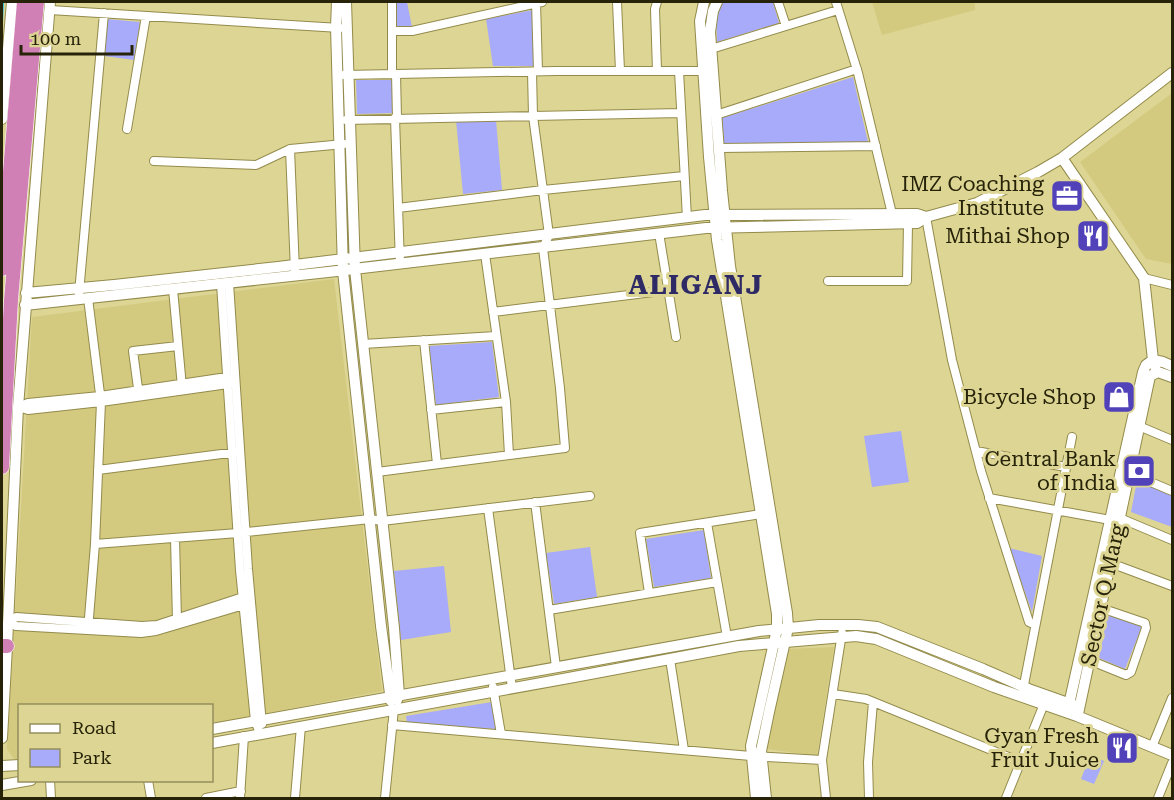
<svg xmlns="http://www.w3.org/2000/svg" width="1174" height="800" viewBox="0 0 1174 800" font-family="'Roboto Serif',serif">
<rect width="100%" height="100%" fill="#ddd593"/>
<path fill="#d3ca80" d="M872,2h103v8l-93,25z
M1172,93v171l-26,-5 -66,-97z
M334,279l48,412 -170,33v-18h-192l-1,53h-5l-7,-10 25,-432z
M834,647l-17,109 -50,-7 20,-100z"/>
<path fill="#a8aafa" d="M395,2h12l5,25h-17z
M723,2h50l6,21 -62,19 -1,-28z
M533,10l2,56h-42l-7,-47z
M107,19l33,3 -6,38 -30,-4z
M853,77l15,65 -144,2 -2,-26z
M356,80h39v33l-38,1z
M456,120h40l6,70 -39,4z
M492,342l7,55 -63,8 -7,-59z
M901,431l8,51 -37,5 -8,-51z
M1137,481l35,13v33l-41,-15z
M704,530l7,48 -57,9 -8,-48z
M590,547l7,50 -43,7 -8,-51z
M1009,548l33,8 -10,56z
M444,566l7,66 -50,8 -7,-69z
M1108,612l34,14 -17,43 -26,-11z
M492,702l5,27 -90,-6 -1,-7z
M1090,755l14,6 -10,23 -13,-5z"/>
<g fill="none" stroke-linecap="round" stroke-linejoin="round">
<path stroke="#19bfea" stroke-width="2" d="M2,22l1,-20"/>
<defs>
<path id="minor" d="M392,2v72
M536,2l2,69
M617,2l3,69
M657,2l-2,7 2,62
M778,2l8,24
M836,2l22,71 34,141
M50,10l290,18
M392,31h20l130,-29
M711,49l127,-39
M679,71l8,147
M396,74l1,44
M344,75l212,-4h153
M716,115l141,-46
M395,118l5,146
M346,120l335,-7
M127,129l19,-113
M719,148l157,-2
M290,149l5,122
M154,161l102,4 34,-16 54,-5
M398,208l145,-18 141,-14
M926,217l26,143 29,111 48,151 6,3
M659,233l17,104
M485,254l21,148 3,53
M1144,278l28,7
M828,281h79l1,-57
M229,283l19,286 14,155
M221,284l19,286 15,151 5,12
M173,289l9,98
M79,293l25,-280
M88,298l13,104 -6,142 -7,86
M493,312l176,-22
M424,340l13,124
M363,344l133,-8
M139,396l-6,-45 45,-5
M18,407l10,3 73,-8 127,-18 5,-3
M18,407l10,-4 72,-7 127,-19 5,2
M431,410l75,-8
M1134,424l38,16
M976,451l90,16
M98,470l139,-18
M377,472l188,-24 -5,-60 -17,-140 6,-13 -16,-119 -1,-44
M1129,473l43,18
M989,498l127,23
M535,502l21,165
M488,508l24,180
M1115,516l57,24
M707,523l20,114
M175,538l2,83
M95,544l143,-11 132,-14 12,2 208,-25
M1105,561l67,25
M649,593l-9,-60 121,-19
M549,610l168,-28
M8,621l8,5 125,7 15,-2 88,-26 3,-2
M8,621l8,-4 126,9 15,-1 86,-28 4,1
M670,659l14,91
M1089,660l37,15 5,-3 15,-44 -1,-5 -50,-17
M493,687l8,47
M1023,690l49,-253
M833,694l33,5 155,63
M392,725l359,31 71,4
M1152,747l20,-49
M50,780l1,18
M148,780l3,18
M206,798l35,-7
M240,798l4,-62
M295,798l6,-72
M385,798l9,-89
M826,798l-4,-38 20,-127
M869,798l-1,-36 5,-60
M1006,798l40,-99
M1158,798l14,-35"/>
<path id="tertiary" d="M337,2l-1,25 7,244 38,355 10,75
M346,2l9,267 39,359 5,67 -2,5
M704,2l-4,19 9,136 8,83 60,374v15l-26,117 5,52
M717,2l-4,9 -3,21 12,159 8,75 57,347 1,15 -19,84 -8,39 5,47
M2,119l10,-117
M1062,158l82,120 9,82 2,7
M26,293l88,-8 164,-18 427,-52 212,-1 9,3
M25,305l303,-33 378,-44 211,-5 9,-6 51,-14 61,-31 24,-14 110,-85
M1158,372l14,5
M1068,709l75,-337 3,-7 7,-5 10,2 9,4
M1078,714l72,-338 8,-4
M212,729l547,-98 60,-6h39l19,2 106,42 48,21 48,17
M2,738l5,-92 11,-239 32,-405
M212,743l362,-66 165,-31 117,-10 20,3 118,48 83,29 95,39
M2,766l18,-1
M2,785l29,-5"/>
<path id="trunk" d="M2,269l22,-267
M2,467l9,-167 26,-298
M2,646h5"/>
</defs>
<use href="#minor" stroke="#938b4c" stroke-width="10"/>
<use href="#tertiary" stroke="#938b4c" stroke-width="12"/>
<use href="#trunk" stroke="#fff" stroke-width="15"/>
<use href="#minor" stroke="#fff" stroke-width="8"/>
<use href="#tertiary" stroke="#fff" stroke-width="10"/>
<use href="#trunk" stroke="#d080b4" stroke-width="14"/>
</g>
<defs>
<symbol id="office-square" viewBox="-11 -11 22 22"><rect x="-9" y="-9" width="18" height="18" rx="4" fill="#5142ba" stroke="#ddd593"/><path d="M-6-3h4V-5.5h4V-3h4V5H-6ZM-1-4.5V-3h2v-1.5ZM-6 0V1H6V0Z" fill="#fff"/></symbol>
<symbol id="restaurant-square" viewBox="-11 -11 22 22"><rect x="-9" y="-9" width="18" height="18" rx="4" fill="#5142ba" stroke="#ddd593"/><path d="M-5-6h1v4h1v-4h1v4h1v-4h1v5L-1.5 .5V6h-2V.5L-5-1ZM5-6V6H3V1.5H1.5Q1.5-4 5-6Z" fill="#fff"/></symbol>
<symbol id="shop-square" viewBox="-11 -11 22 22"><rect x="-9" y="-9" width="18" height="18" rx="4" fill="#5142ba" stroke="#ddd593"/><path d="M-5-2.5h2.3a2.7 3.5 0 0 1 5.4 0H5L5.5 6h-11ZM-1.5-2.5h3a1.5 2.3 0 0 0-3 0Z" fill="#fff"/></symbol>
<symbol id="bank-square" viewBox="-11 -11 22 22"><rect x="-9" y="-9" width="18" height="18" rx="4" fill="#5142ba" stroke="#ddd593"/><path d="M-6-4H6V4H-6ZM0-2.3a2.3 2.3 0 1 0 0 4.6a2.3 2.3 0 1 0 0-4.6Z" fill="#fff"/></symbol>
</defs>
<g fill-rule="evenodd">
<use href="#office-square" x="1048" y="177" width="38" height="38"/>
<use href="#restaurant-square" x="1074" y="217" width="38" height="38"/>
<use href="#shop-square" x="1100" y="378" width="38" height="38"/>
<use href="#bank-square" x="1120" y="452" width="38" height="38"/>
<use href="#restaurant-square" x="1103" y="729" width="38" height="38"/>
</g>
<g text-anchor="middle" stroke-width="6" stroke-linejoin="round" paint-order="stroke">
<g font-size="21" fill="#272309" stroke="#ddd593" text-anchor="end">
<text x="1044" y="191">IMZ Coaching<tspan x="1044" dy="24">Institute</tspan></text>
<text x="1070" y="243">Mithai Shop</text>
<text x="1096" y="404">Bicycle Shop</text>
<text x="1116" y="466">Central Bank<tspan x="1116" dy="24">of India</tspan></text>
<text x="1099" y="743">Gyan Fresh<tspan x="1099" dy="24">Fruit Juice</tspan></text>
</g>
<g font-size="21" fill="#272309" stroke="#ddd593">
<text transform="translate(1103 595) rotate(-78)" y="7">Sector Q Marg</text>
</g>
<g font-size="27" font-weight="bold" letter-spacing="1.5" fill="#2e2a65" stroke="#ddd593">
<text x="696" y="294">ALIGANJ</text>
</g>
</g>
<rect width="1174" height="800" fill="none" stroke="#272309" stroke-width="6"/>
<rect x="18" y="704" width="195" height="78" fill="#ddd593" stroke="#948e5c" stroke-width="1.5"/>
<rect x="30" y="724" width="30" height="9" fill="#ffffff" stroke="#948e5c" stroke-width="1.5"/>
<text x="72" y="734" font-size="18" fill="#272309">Road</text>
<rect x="30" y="749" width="30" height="18" fill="#a8aafa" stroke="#948e5c" stroke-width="1.5"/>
<text x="72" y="764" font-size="18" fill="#272309">Park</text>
<path d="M21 45v9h111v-9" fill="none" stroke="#272309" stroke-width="3"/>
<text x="30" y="45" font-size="18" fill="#272309" stroke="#ddd593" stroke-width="4.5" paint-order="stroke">100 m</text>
</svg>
